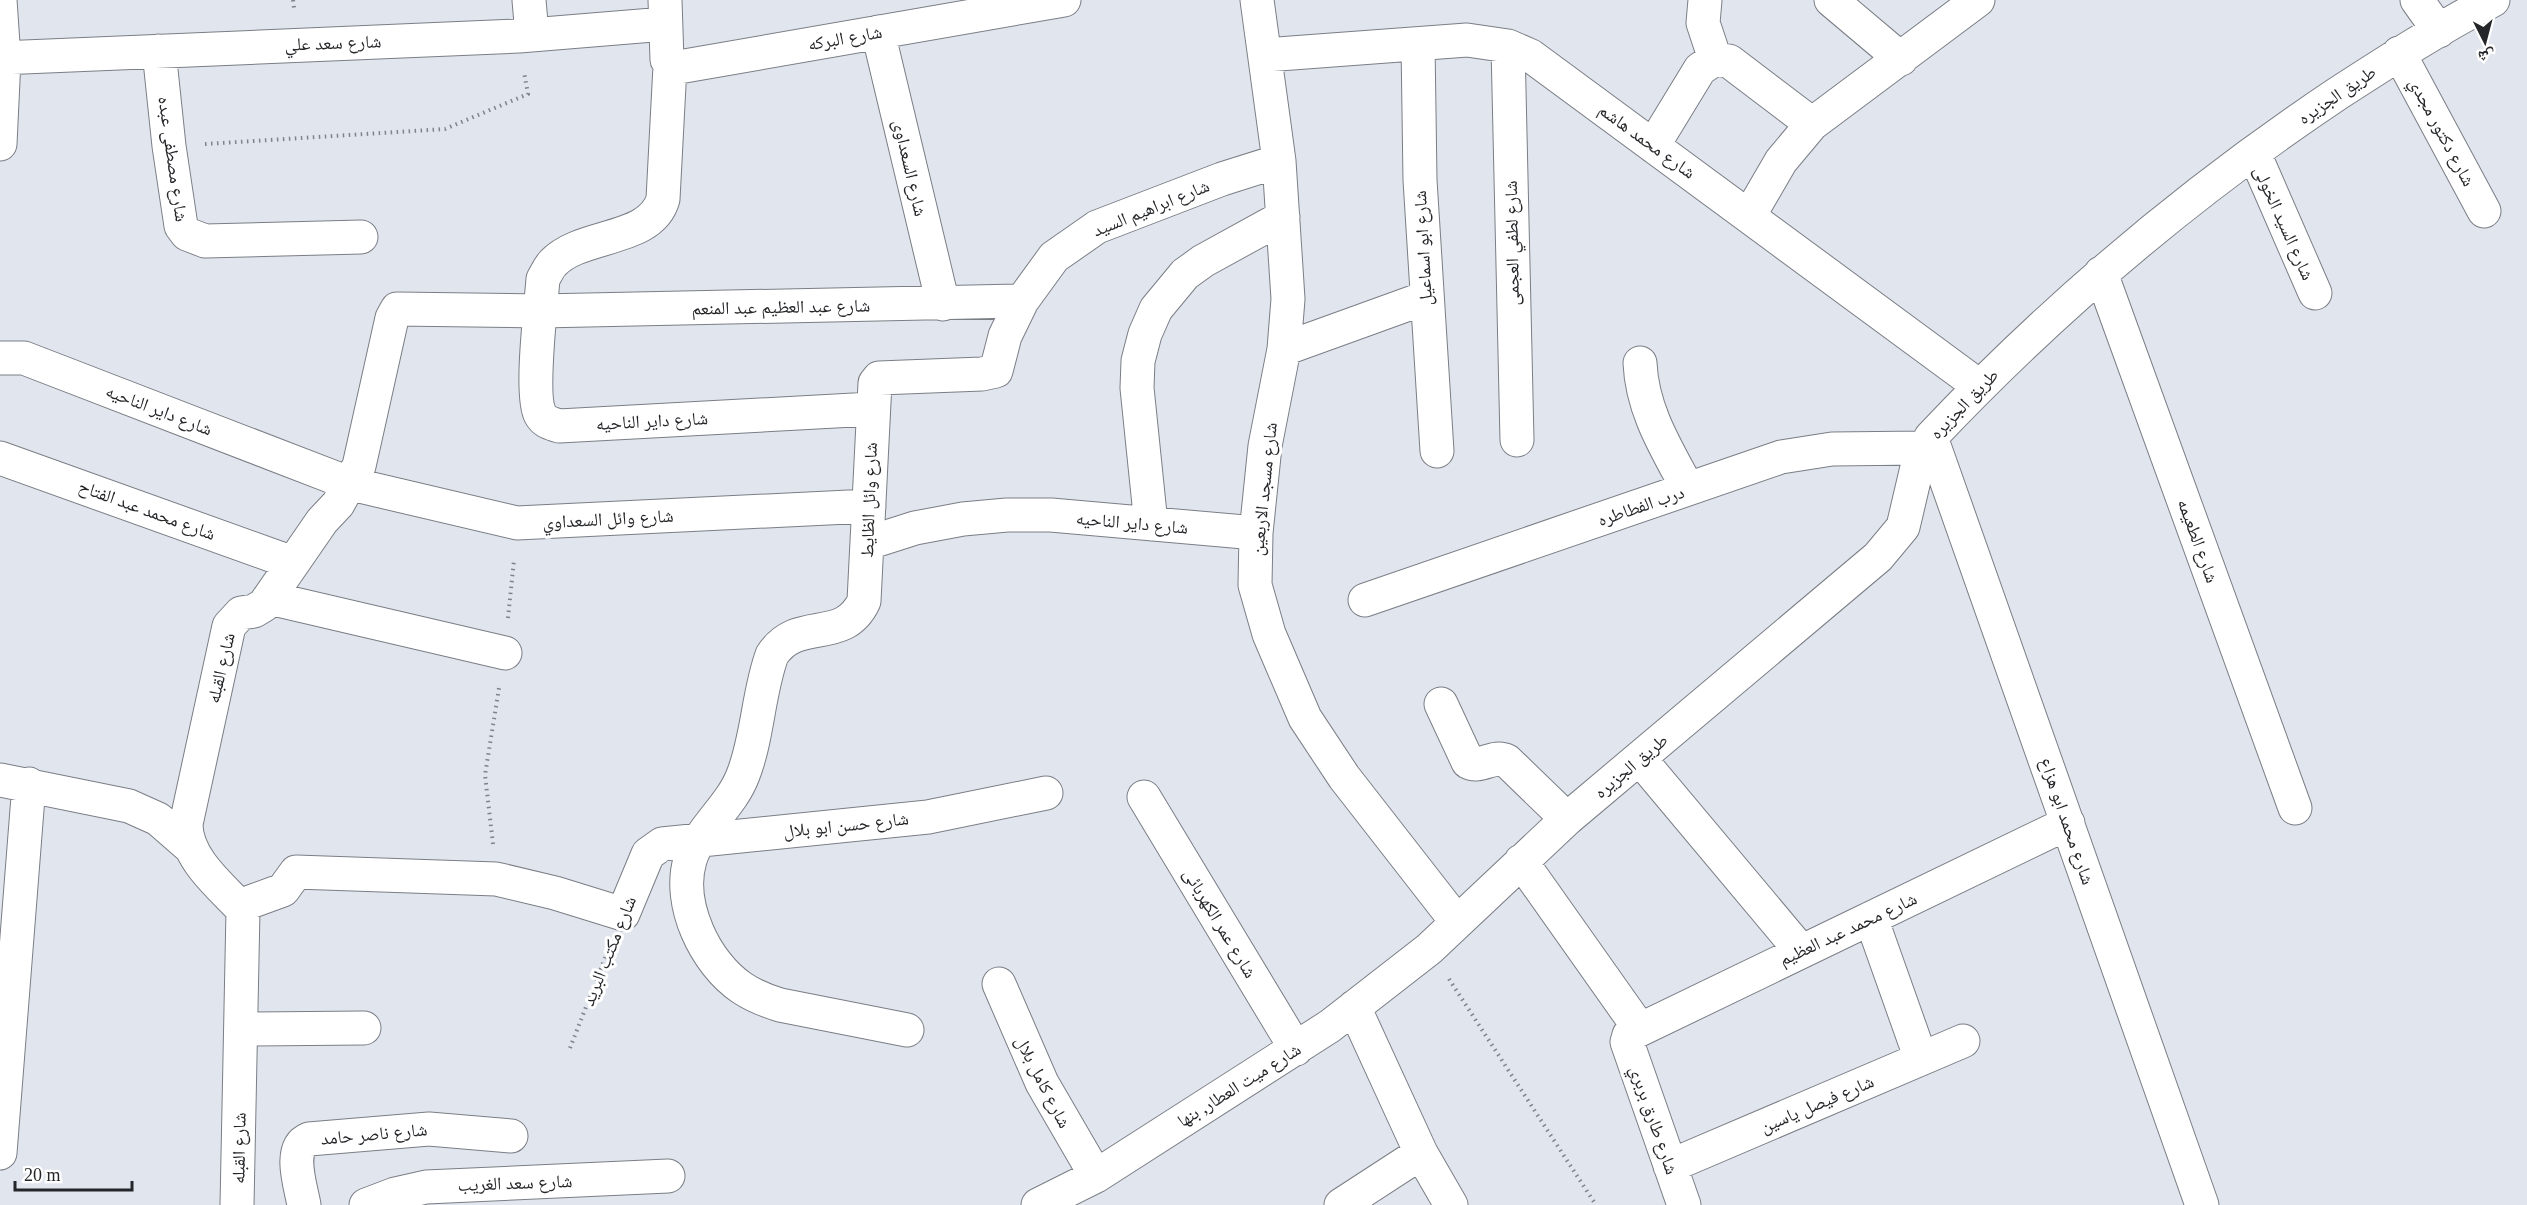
<svg xmlns="http://www.w3.org/2000/svg" width="2527" height="1205" viewBox="0 0 2527 1205" font-family="'Times New Roman','Noto Naskh Arabic',serif">
<rect width="100%" height="100%" fill="#e1e5ee"/>
<g fill="none" stroke-linecap="round" stroke-linejoin="round">
<defs>
<path id="street" d="M0,0l4,59 -4,85
M529,0l3,35
M665,0l2,60 6,8 391,-68
M1257,0l22,161 9,138 -4,50 -19,97 -9,87 -1,52 14,49 36,84 39,59 113,145
M1705,0l-2,23 12,36
M1831,0l70,59
M2417,0l22,31
M878,32l65,272
M1418,44l2,136 17,271
M1508,46l9,394
M159,51l10,95 12,80 6,8 18,7 156,-4
M2399,53l85,158
M1265,55l202,-15 41,6 23,10 448,330
M0,58l519,-22 146,-12
M670,66l-7,133c-12,43 -82,34 -110,64 -4,4 -7,11 -10,16 -2,27 -13,115 -3,135 4,8 10,9 19,12l313,-17
M1653,146l47,-77 15,-10 14,2 83,63
M2254,153l61,140
M1749,216l32,-55 31,-37 166,-124
M2101,273l194,535
M1284,349l141,-51
M0,358h24l327,126 166,39 352,-17
M1640,363c2,47 26,85 48,126
M1931,437l271,768
M0,458l293,105
M1151,524l-14,-136 1,-27 7,-27 11,-25 29,-35 18,-13 80,-44
M868,543l47,-15 48,-9 44,-4h44l205,18
M269,598l236,55
M1365,600l416,-143 51,-8 91,-1
M1441,704l27,58c13,7 25,-8 39,-1l60,58
M1640,759l161,192
M0,780l129,26 29,13 31,27
M1144,797l152,252
M1521,861l118,167
M243,910l7,-8 33,-12 13,-18 200,7 59,14 68,21 25,-60 14,-10 266,-27 118,-24
M1871,918l50,141
M999,984l43,99 54,93
M1354,1007l67,146 30,52
M242,1029l122,-1
M907,1030l-127,-25c-13,-4 -26,-9 -38,-17 -37,-25 -65,-84 -52,-128 10,-32 41,-53 53,-85 15,-38 15,-82 29,-120 26,-40 71,-9 92,-54l11,-218 4,-5 103,-4 14,-3 9,-35 17,-35 32,-44 43,-30 125,-48 57,-18
M0,1153l29,-369
M1670,1166l293,-125
M237,1205l6,-295c-22,-24 -57,-51 -57,-86l43,-198 12,-13 13,-2 10,-6 58,-84 16,-17 21,-38 33,-148 5,-9 144,2 481,-10
M304,1205c-3,-18 -17,-57 5,-66l120,-10 82,7
M366,1205l29,-11 31,-7 242,-11
M1038,1205l58,-29 234,-150 99,-77 138,-130 311,-262 25,-30 15,-64 13,-26c122,-129 258,-244 406,-343 51,-33 102,-66 156,-94
M1341,1205l80,-52
M1684,1205l-57,-163 2,-7 439,-212"/>
</defs>
<use href="#street" stroke="#7a7e85" stroke-width="35"/>
<path stroke="#808389" stroke-width="4" stroke-dasharray="1.5 4.5" stroke-linecap="butt" d="M293,0l1,8
M205,144l240,-15 83,-35 -4,-22
M508,618l6,-58
M493,844l-8,-69 14,-87
M1449,979l147,226
M570,1048l39,-100"/>
<use href="#street" stroke="#fff" stroke-width="33"/>
</g>
<g text-anchor="middle" stroke-width="6" stroke-linejoin="round" paint-order="stroke">
<g font-size="18" fill="#252629" stroke="#fff">
<text transform="translate(845 38) rotate(-10)" y="6">شارع البركه</text>
<text transform="translate(333 43) rotate(-2)" y="6">شارع سعد علي</text>
<text transform="translate(2337 95) rotate(-34)" y="6">طريق الجزيره</text>
<text transform="translate(2442 132) rotate(62)" y="6">شارع دكتور مجدي</text>
<text transform="translate(1647 141) rotate(36)" y="6">شارع محمد هاشم</text>
<text transform="translate(173 159) rotate(82)" y="6">شارع مصطفى عبده</text>
<text transform="translate(910 168) rotate(77)" y="6">شارع السعداوى</text>
<text transform="translate(1151 208) rotate(-22)" y="6">شارع ابراهيم السيد</text>
<text transform="translate(2284 223) rotate(66)" y="6">شارع السيد الخولى</text>
<text transform="translate(1512 243) rotate(-91)" y="6">شارع لطفي العجمى</text>
<text transform="translate(1423 248) rotate(-93)" y="6">شارع ابو اسماعيل</text>
<text transform="translate(781 307) rotate(-1)" y="6">شارع عبد العظيم عبد المنعم</text>
<text transform="translate(1964 404) rotate(-46)" y="6">طريق الجزيره</text>
<text transform="translate(159 410) rotate(21)" y="6">شارع داير الناحيه</text>
<text transform="translate(652 421) rotate(-3)" y="6">شارع داير الناحيه</text>
<text transform="translate(1264 489) rotate(-84)" y="6">شارع مسجد الاربعين</text>
<text transform="translate(869 500) rotate(-88)" y="6">شارع وائل الظايط</text>
<text transform="translate(1641 506) rotate(-19)" y="6">درب الفطاطره</text>
<text transform="translate(147 510) rotate(20)" y="6">شارع محمد عبد الفتاح</text>
<text transform="translate(608 519) rotate(-3)" y="6">شارع وائل السعداوي</text>
<text transform="translate(1132 523) rotate(5)" y="6">شارع داير الناحيه</text>
<text transform="translate(2198 541) rotate(70)" y="6">شارع الطعيمه</text>
<text transform="translate(221 668) rotate(-77)" y="6">شارع القبله</text>
<text transform="translate(1631 766) rotate(-40)" y="6">طريق الجزيره</text>
<text transform="translate(2067 821) rotate(71)" y="6">شارع محمد ابو هزاع</text>
<text transform="translate(846 825) rotate(-6)" y="6">شارع حسن ابو بلال</text>
<text transform="translate(1220 923) rotate(59)" y="6">شارع عمر الكهربائى</text>
<text transform="translate(1848 929) rotate(-25)" y="6">شارع محمد عبد العظيم</text>
<text transform="translate(609 951) rotate(-68)" y="6">شارع مكتب البريد</text>
<text transform="translate(1043 1082) rotate(63)" y="6">شارع كامل بلال</text>
<text transform="translate(1239 1085) rotate(-32)" y="6">شارع ميت العطار, بنها</text>
<text transform="translate(1817 1104) rotate(-23)" y="6">شارع فيصل ياسين</text>
<text transform="translate(1654 1120) rotate(71)" y="6">شارع طارق بربري</text>
<text transform="translate(374 1134) rotate(-5)" y="6">شارع ناصر حامد</text>
<text transform="translate(239 1148) rotate(-89)" y="6">شارع القبله</text>
<text transform="translate(515 1183) rotate(-2)" y="6">شارع سعد الغريب</text>
</g>
</g>
<g transform="translate(2485 42) rotate(174)" stroke="#ffffff" stroke-width="4.5" paint-order="stroke">
<path d="M0-4.5L10 22L0 15L-10 22Z" fill="#252629"/>
<text y="-9" font-size="16" font-weight="bold" text-anchor="middle" fill="#252629">ش</text>
</g>
<path d="M15 1181v9h117v-9" fill="none" stroke="#252629" stroke-width="3"/>
<text x="24" y="1181" font-size="18" fill="#252629" stroke="#ffffff" stroke-width="4.5" paint-order="stroke">20 m</text>
</svg>
